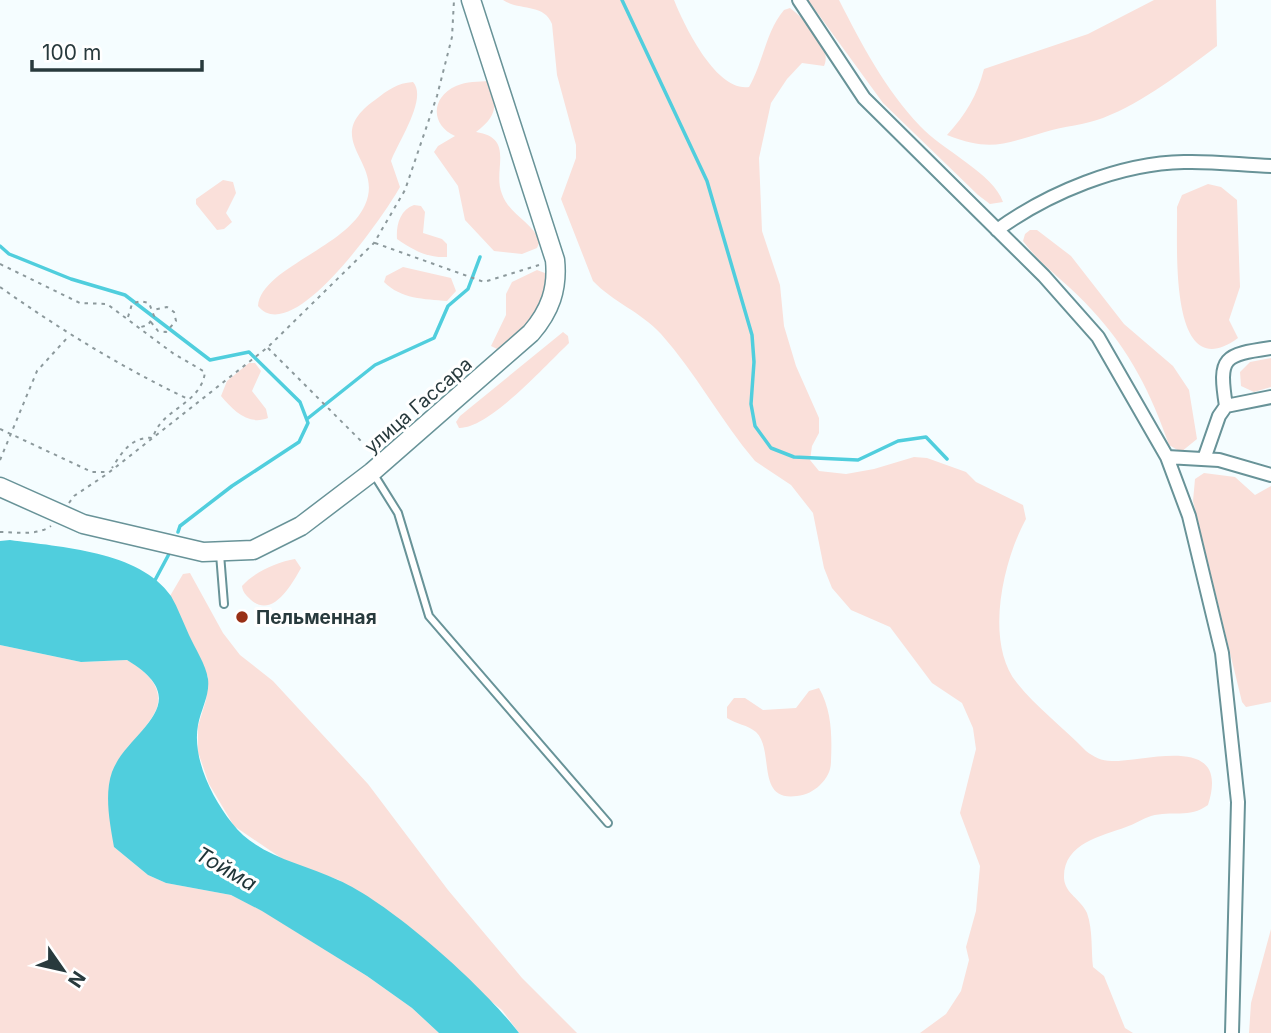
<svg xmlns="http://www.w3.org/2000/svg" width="1271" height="1033" viewBox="0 0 1271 1033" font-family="Inter,sans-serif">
<rect width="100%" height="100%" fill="#f5fdff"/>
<path fill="#fae0da" d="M503,0h171c10,25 42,92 75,87 14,-24 17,-56 35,-77l6,-2c15,12 43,38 34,58l-22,-3 -15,16 -16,24 -12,55 3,73 18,54 4,41 12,40 23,52v15l-7,13 -2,14 9,11 27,3 28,-5 40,-12 13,1 39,14 10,10 47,23 3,14c-23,42 -42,123 -9,164 19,24 48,46 69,68 8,6 15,10 26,10 37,0 119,-28 96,44 -19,14 -36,5 -57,11 -9,3 -16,8 -25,11 -24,9 -63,16 -62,51 1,16 17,21 23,35 6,17 4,37 6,54l11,9 21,52 8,5h-213l26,-19 15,-23 8,-31 -3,-13 10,-36 4,-45 -20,-53 16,-64 -3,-21 -11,-25 -30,-20 -42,-56 -39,-17 -19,-22 -8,-20 -11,-55 -22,-28 -36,-24c-34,-40 -59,-88 -94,-127 -20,-22 -48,-32 -68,-53l-32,-82 15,-41v-13l-19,-70 -5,-51c-8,-21 -33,-13 -49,-24z
M808,0h31c23,45 46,89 81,126 21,23 74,48 83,76l-13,2 -12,-9 -95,-92z
M1154,0h62l1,46c-35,26 -73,56 -114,72 -18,7 -39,8 -58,14 -42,12 -54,20 -98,3 19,-21 30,-39 37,-66l104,-35z
M489,81c10,24 7,36 -13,51 40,6 16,38 26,62 7,20 29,27 38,47l-3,7 -15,6 -28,-3 -29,-31 -7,-34 -24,-34 4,-6 17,-10c-25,-11 -24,-39 1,-50 11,-5 22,-4 33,-5z
M413,82c15,16 -15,60 -22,79l9,26c-15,27 -107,162 -142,119 3,-38 88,-58 107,-101 20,-44 -46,-65 10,-105 13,-10 22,-17 38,-18z
M223,180l10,2 3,11 -10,20 6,9 -8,7 -7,1 -21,-26v-5z
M1208,184l13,3 16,13 3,87 -11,33 9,18c-71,52 -60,-97 -61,-131l5,-12z
M414,205l7,1 4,6 -2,21 19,6 5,5v13c-20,1 -34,-7 -50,-18 -1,-14 3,-29 17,-34z
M1030,230h7l34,26 53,68 49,42 16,24 8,49 -16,13 -12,-7c-18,-52 -39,-94 -77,-135 -22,-25 -50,-43 -69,-69l2,-7z
M403,267l48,11 5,13 -9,10c-23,-2 -46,-2 -63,-19l2,-6z
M537,270l13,5c-8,27 -24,64 -53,74l-6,-3 15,-31v-21l6,-12z
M563,332l5,4 1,7 -5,5c-22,21 -76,81 -105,80l-3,-6 4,-6z
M1271,358v29l-17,5 -13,-6 -1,-14 10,-10z
M249,363h6l6,8 -9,20 14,18 2,9c-20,8 -35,-8 -47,-22l6,-15z
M1204,473l31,4 20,18 16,-9v216l-25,5 -4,-5 -49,-201 2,-22z
M295,559l6,9c-9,16 -28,51 -50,32 -5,-5 -8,-7 -9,-14 12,-14 35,-24 53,-27z
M190,573l33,60 17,22 33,26 95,103 80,106 74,88 55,55h-58l-17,-23 -163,-130 -52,-18 -53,-36 -25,-42 -11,-32v-26l8,-26 2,-23 -38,-81 13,-22z
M0,645l81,17 46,-2c11,6 27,18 30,31 6,22 -13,32 -19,49 -12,33 -16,72 -24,107l34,28 18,8 65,12 32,16 104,65 45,32 27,25h-439z
M819,688c13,23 13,48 12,73 0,10 -4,17 -11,24 -6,6 -14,10 -23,11 -42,6 -22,-46 -41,-64 -8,-7 -20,-8 -29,-14v-11l7,-9h11l18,12 33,-2 13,-17z
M1271,929v104h-22l2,-30z"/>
<path fill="#50cedd" d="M10,540c50,7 130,11 161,56 7,12 12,26 18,39 6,13 17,30 19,44 2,16 -7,30 -10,46 -6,33 14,73 34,98 26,34 70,40 106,57 53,23 146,107 181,153h-80l-27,-25 -45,-32 -105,-65 -31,-16 -65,-12 -18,-8 -34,-28c-4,-23 -10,-52 -2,-75 15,-41 88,-68 15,-112l-46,2 -81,-17v-104z"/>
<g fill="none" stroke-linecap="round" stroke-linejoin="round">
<path stroke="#50cedd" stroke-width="3.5" d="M622,0l85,181 45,154 2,27 -3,42 4,22 16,22 23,9 64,3 40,-19 28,-4 21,22
M0,246l9,8 62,25 54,16 85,65 39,-8 51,50 8,21 -9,19 -67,44 -52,40 -2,6
M307,419l68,-54 59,-27 14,-32 20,-17 12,-32
M154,582l15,-28"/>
<defs>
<path id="lane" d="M373,473l25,40 31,103 179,207
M220,554l4,50"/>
<path id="street" d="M799,0l65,98 180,178 54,61 69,120 22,59 33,137 16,149 -6,231
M997,230c51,-37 123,-67 187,-68 29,-1 58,3 87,4
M1226,406c-8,-50 -2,-51 45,-58
M1167,457l52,3 52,15
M1204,459l15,-43 7,-10 45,-9"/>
<path id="secondary" d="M0,487l83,37 120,28 50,-2 48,-24 71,-54 159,-139c19,-22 27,-44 24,-73l-84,-260"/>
</defs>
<use href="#lane" stroke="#689398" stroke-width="10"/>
<use href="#street" stroke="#689398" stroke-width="16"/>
<use href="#secondary" stroke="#689398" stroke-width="21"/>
<path stroke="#8c999c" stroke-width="2" stroke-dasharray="3.5 5" stroke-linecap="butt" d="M375,243l109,39 55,-17
M0,264l80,39 27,1 67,50 31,18c-4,33 -45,37 -52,66 -21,-2 -31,14 -41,30
M0,287c61,43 121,80 188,112
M128,317l4,-13 8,-3 9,2 5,13 -6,9 -7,2
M151,322l7,9 8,1 10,-11 -2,-9 -7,-5 -14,3
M268,348l105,105
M0,429l92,43h16
M0,460l37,-89 31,-34
M69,503l5,-7 33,-22 161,-127 106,-104 31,-53 32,-94 15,-59 2,-37
M0,532c16,0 37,4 51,-6"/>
<use href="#lane" stroke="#fff" stroke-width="6"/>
<use href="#street" stroke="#fff" stroke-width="12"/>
<use href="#secondary" stroke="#fff" stroke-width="18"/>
</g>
<circle fill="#983016" stroke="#fff" stroke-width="2.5" cx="242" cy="617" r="7"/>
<g text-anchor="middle" stroke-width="6" stroke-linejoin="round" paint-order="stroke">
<g font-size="19" fill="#283a3d" stroke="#fff">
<text transform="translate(418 405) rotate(-41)" y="7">улица Гассара</text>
</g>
<g font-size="19" font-weight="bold" fill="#283a3d" stroke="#fff" text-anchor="start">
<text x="256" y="624">Пельменная</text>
</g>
<g font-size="21" font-style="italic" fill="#1e3437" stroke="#fff">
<text transform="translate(226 869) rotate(30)" y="7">Тойма</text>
</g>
</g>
<g transform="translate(63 970) rotate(124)" stroke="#ffffff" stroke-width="5" paint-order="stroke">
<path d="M0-5L12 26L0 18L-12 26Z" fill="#283a3d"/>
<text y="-10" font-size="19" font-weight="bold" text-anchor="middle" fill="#283a3d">N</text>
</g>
<path d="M32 60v10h170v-10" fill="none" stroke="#283a3d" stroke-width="3.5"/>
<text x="42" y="60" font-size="21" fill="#283a3d" stroke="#ffffff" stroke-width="5" paint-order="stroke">100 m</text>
</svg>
